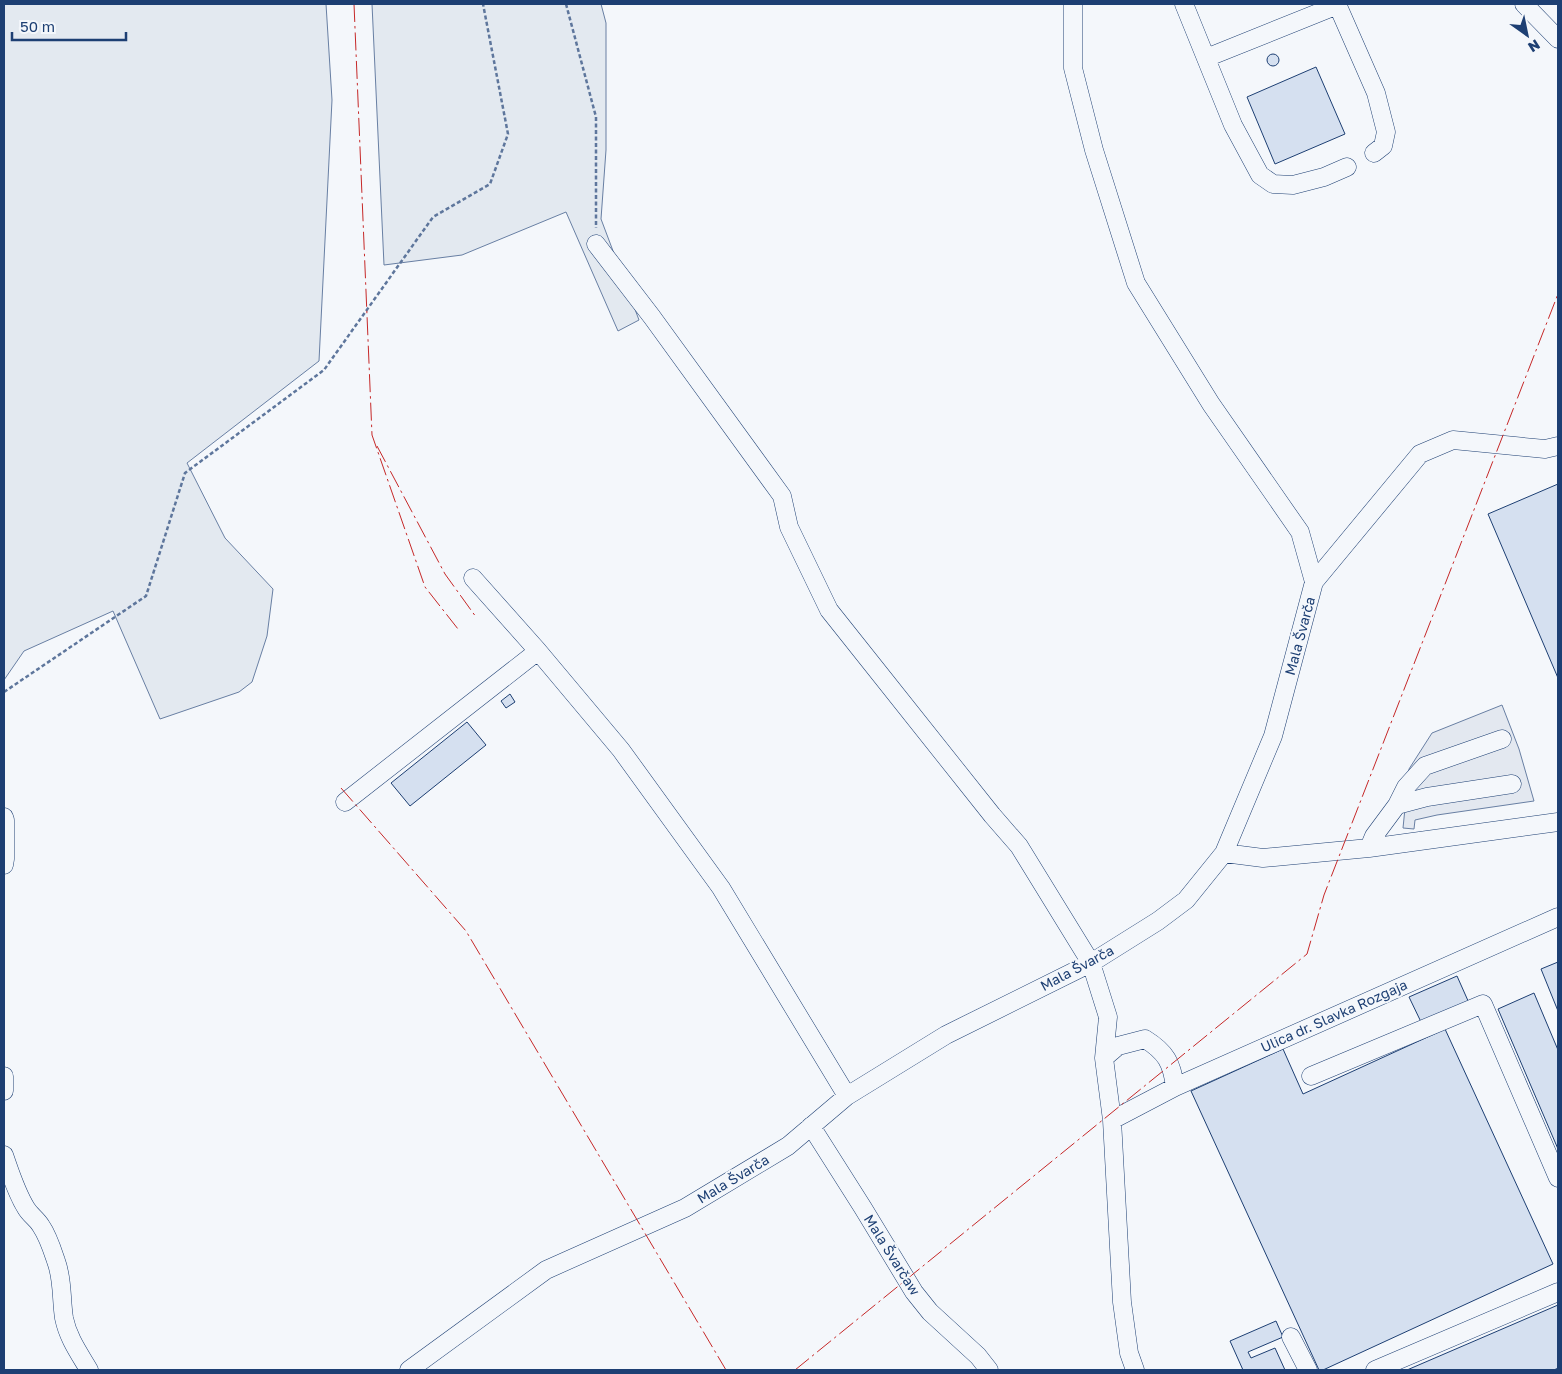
<svg xmlns="http://www.w3.org/2000/svg" width="1562" height="1374" viewBox="0 0 1562 1374" font-family="'Golos Text',sans-serif">
<rect width="100%" height="100%" fill="#f4f7fb"/>
<path fill="#e3e9f0" stroke="#687fa3" d="M4,4h322l6,96 -13,261 -132,102 38,75 48,51 -6,47 -15,46 -13,10 -79,27 -47,-108 -89,40 -20,29z
M372,4h229l5,19v127l-5,69 38,101 -21,11 -52,-119 -104,43 -78,10z"/>
<path fill="#e3e8f0" stroke="#687fa3" d="M1502,705l17,44 15,52 -97,14 -22,5 -1,9 -11,-1 6,-59 23,-36z"/>
<path fill="#d5e0f0" stroke="#1d3f73" d="M1267 60a6 6 0 1 1 12 0a6 6 0 1 1-12 0Z
M1316,67l29,67 -70,30 -28,-67z
M1558,484v194l-70,-164z
M510,694l5,8 -9,6 -5,-7z
M467,722l19,23 -76,61 -19,-23z
M1558,962v49l-17,-42z
M1457,976l12,27 -47,21 -13,-27z
M1534,993l24,57v99l-60,-140z
M1445,1029l108,235 -230,106h-4l-128,-279 92,-42 20,45z
M1558,1305v63l-4,2h-147z
M1276,1321l7,16 -35,15 3,6 24,-10 10,22h-42l-13,-29z"/>
<g fill="none" stroke-linecap="round" stroke-linejoin="round">
<defs>
<path id="minor" d="M1073,4v64l21,82 42,133 75,121 89,128 14,50
M1184,4l49,121 27,50 13,9 20,1 31,-8 23,-10
M1337,4l39,89 10,39 -3,14 -9,7
M1524,4l34,35
M1206,58l132,-53
M596,244l56,73 130,179 7,31 40,83 163,205 27,31 72,117 17,54 -4,41 8,62 10,182 7,51 6,17
M473,578l65,73 83,99 100,138 126,208
M345,802l193,-151
M1397,805l9,-18 19,-21 77,-27
M4,817l1,3v39l-1,6
M1369,848l5,-12 23,-31 30,-8 85,-13
M1224,853l39,5 106,-10 189,-26
M1104,1058l14,-12 27,-7c21,13 27,24 30,48
M4,1076v15
M1311,1076l172,-72 75,174
M1112,1120l63,-33 383,-170
M811,1126l52,82 51,84 16,20 48,44 11,14
M4,1155c6,17 12,37 22,53 4,7 11,11 15,18 7,10 11,23 15,35 7,18 5,38 8,57 4,20 15,35 25,52
M1291,1337l17,33
M409,1370l137,-100 139,-62 103,-62 59,-50 99,-61 145,-72 67,-42 28,-21 38,-47 49,-117 41,-154 106,-128 33,-14 92,9 13,-3
M1375,1370l183,-78"/>
</defs>
<use href="#minor" stroke="#1d3f73" stroke-width="19"/>
<path stroke="#5e769c" stroke-width="2.5" stroke-dasharray="4 2.5" stroke-linecap="butt" d="M566,4l30,113v111
M4,692l142,-96 39,-123 139,-103 109,-153 57,-33 18,-50 -25,-130"/>
<use href="#minor" stroke="#f4f7fb" stroke-width="18"/>
<path stroke="#c62828" stroke-width="1" stroke-dasharray="18 4 2.5 4" stroke-linecap="butt" d="M354,4l18,431 53,152 33,42
M377,446l68,128 31,43
M341,788l125,143 260,439
M795,1370l512,-416 17,-59 234,-601"/>
</g>
<g text-anchor="middle" stroke-width="4" stroke-linejoin="round" paint-order="stroke">
<g font-size="14" fill="#1d3f73" stroke="#f4f7fb">
<text transform="translate(1300 636) rotate(-75)" y="5">Mala Švarča</text>
<text transform="translate(1077 968) rotate(-28)" y="5">Mala Švarča</text>
<text transform="translate(1334 1016) rotate(-24)" y="5">Ulica dr. Slavka Rozgaja</text>
<text transform="translate(733 1179) rotate(-31)" y="5">Mala Švarča</text>
<text transform="translate(892 1255) rotate(58)" y="5">Mala Švarčaw</text>
</g>
</g>
<rect width="1562" height="1374" fill="none" stroke="#1d3f73" stroke-width="10"/>
<g transform="translate(1527 35) rotate(147)" stroke="#f4f7fb" stroke-width="4" paint-order="stroke">
<path d="M0-4L9 19L0 12L-9 19Z" fill="#1d3f73"/>
<text y="-8" font-size="14" font-weight="bold" text-anchor="middle" fill="#1d3f73">N</text>
</g>
<path d="M12 32v8h114v-8" fill="none" stroke="#1d3f73" stroke-width="2.5"/>
<text x="20" y="32" font-size="15" fill="#1d3f73" stroke="#f4f7fb" stroke-width="4" paint-order="stroke">50 m</text>
</svg>
